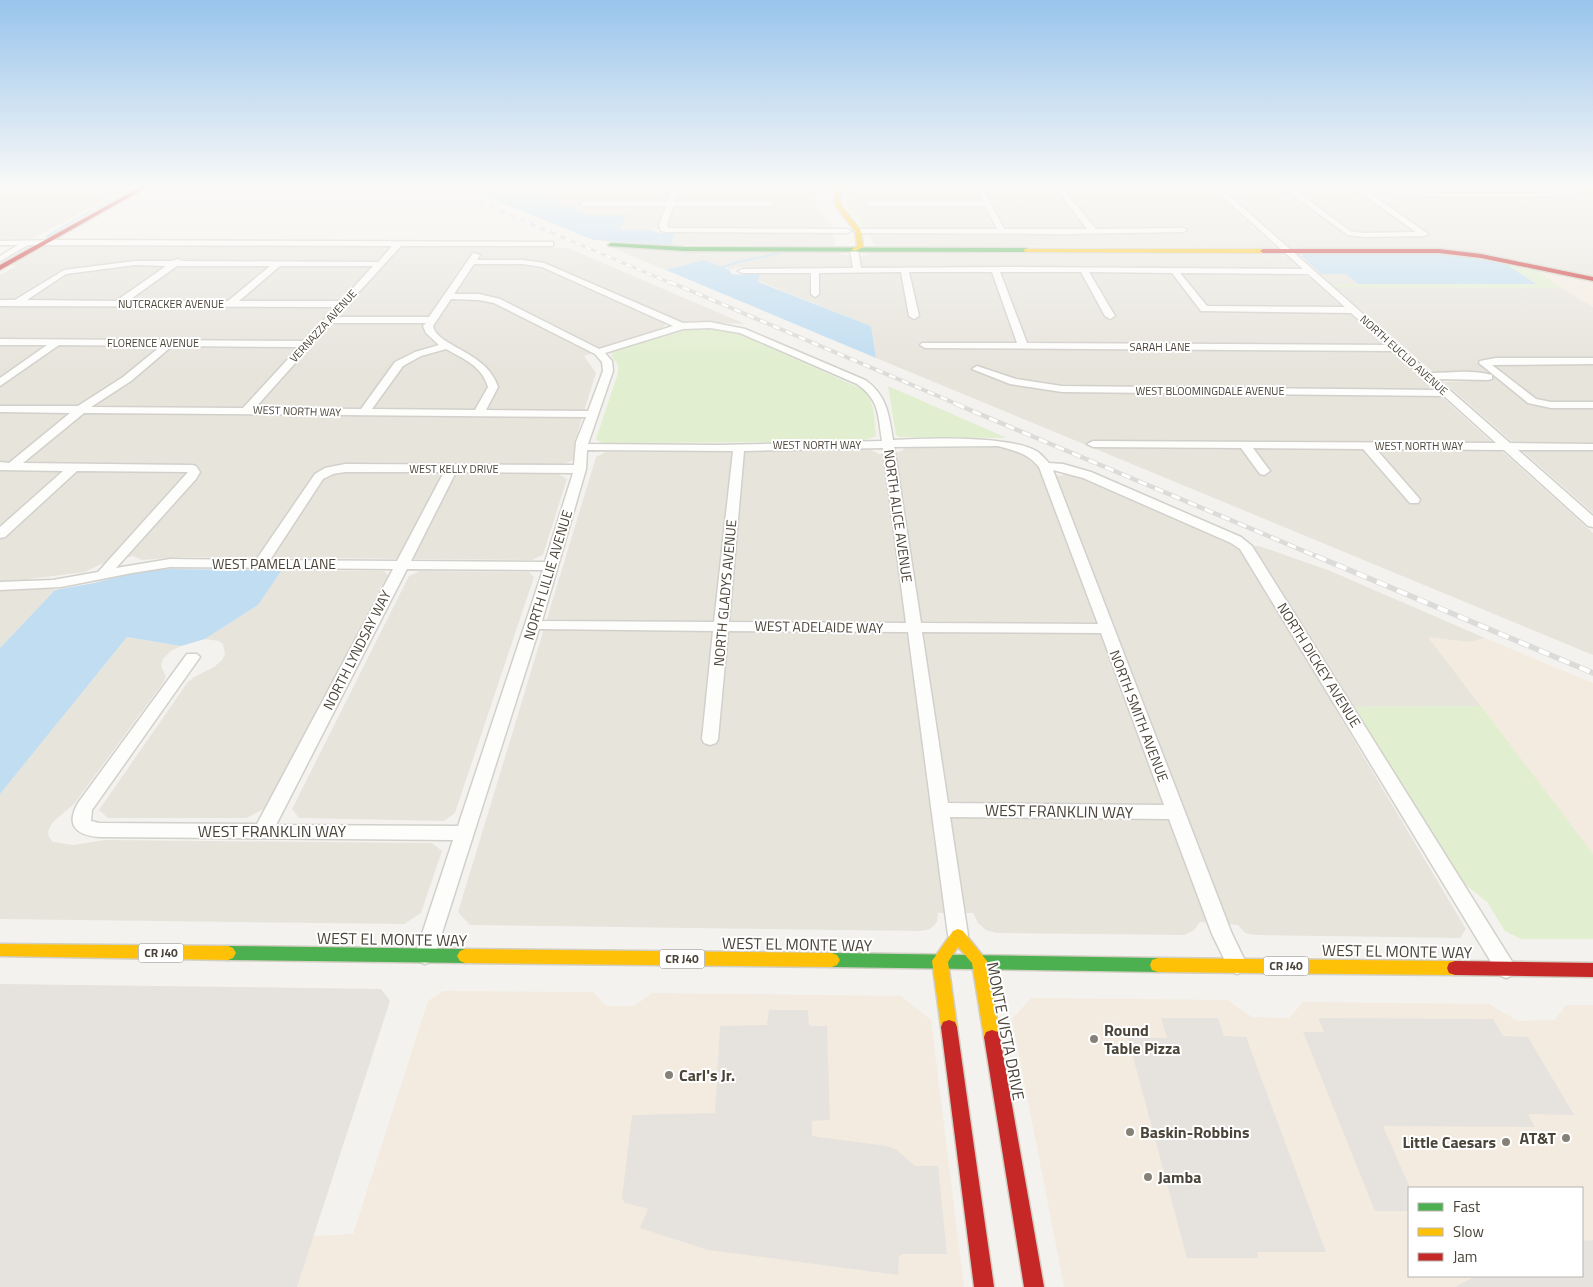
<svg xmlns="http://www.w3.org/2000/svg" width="1593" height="1287" viewBox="0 0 1593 1287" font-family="'Titillium Web',sans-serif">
<rect width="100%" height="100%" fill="#f4f2ee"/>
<path fill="#e7e4dc" d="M0,187h128l-100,54h-28z
M518,187h296l2,17 15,22 4,18 -3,2 -161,-1 4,-12v-5l-4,-1 -20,3h-28l-3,-1 5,-14h-36z
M848,187h361l66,60 -400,-1 -3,-3 -3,-14 -5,-9 -12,-12 -3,-7z
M1221,187h350l22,10v80l-113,-23 -190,-7z
M54,245l514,3 177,76 -63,-3 -17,3 -1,3 -80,29 12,17 -21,68 -2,19 -10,5 -3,10 7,4 -24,76 -11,5 -350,-3 -40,3 -9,-4 -32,8 -16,8 -56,7 26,11 -55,58v-373l16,-9 -5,-1 30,-17z
M613,248l225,5 9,2 17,1 7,-3 408,2 9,3 11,10 -5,2 6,5 9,2 121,109 -2,3 8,8 7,1 150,135v122l-717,-297 -5,-32 -113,-45 2,-8 62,2 7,-2h59l-18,-5 -130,-1 -11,3 -25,-10 -38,10z
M1321,274h25l12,10h-26z
M1335,287l227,1 31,19v206l-149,-131 50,-2 -10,-8 -52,-1z
M906,448h92l22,4 14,12 26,12 6,-3 8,1 164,72h21l69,24 157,68 -15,4 -41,-4 52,68 -147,1 132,222 -6,9 -205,-3 -10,-2 -7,-8 -38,-3 -6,8 -10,5 -188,-2 -10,-3 -8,-7 -5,-10h-35l-1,9 -7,7 -9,2 -451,-6 -12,-13 138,-455 10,-5h110l43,-3h110l10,5 20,-2z
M282,570l102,1 4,4 -124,234 -18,9h-138l-9,-8 88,-127 7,-6 20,-10 8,-7 3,-6 -2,-10 -4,-3 -14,-2 53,-34z
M420,571l109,1 5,5 -79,236 -11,8 -145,-3 -7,-9 117,-233z
M127,637l54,9 -10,5 -8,8 -2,7 5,10 -3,7 -89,121 -21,18 -5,9 1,6 4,5 20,3 32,-5 327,3 10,8 -21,62 -17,11 -404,-5v-125z"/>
<path fill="#f3ebdf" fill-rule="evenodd" d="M1536,270l57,12v25l-31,-19z
M1428,637l42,5 15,-4 108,45v171z
M443,991l150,1 13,14h28l18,-13 249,3 30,24 33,267h-667l16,-51 40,-2 75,-233z
M1031,998l196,2 25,17 37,1 14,-16 186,2 29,17 37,-1 11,-15h27v282h-529l-52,-268zM1409,1188h173v88h-173z"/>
<path fill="#e6e2de" d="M0,984l381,5 9,12 -93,286h-297z"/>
<path fill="#e1eecf" d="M843,187h5c1,6 0,14 4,20 5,8 14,12 17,22l-5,-1 -18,-22z
M1506,264l30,6 26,18 -227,-1 -3,-3h203z
M694,329l30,1 16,4 122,55c14,11 12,31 14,47l-18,6 -256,1 -6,-4 22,-66v-8l-7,-10 2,-3 64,-21z
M888,386l119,52 -108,-1 -3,-2z
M1481,706l112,148v85h-72l-16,-8 -18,-29 -30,-24 -105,-171z"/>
<path fill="#e6e3df" d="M769,1010h39l1,16h18l3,94 -18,1v15l75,10 10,4 18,16h23l9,88h-45l-3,3 -1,18 -190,-25 -68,-22 8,-19 -23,-6 -3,-5 10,-83 83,-2 5,-87 47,-1z
M1161,1018h57l6,18 22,1 80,215h-69l1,6h-71l-59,-220h39z
M1318,1018l175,1 10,17 25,1 46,78 -46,-1 7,13 -152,-1 27,62 -1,23h-34l-72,-179h21z
M1593,1240v47h-138l21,-11h106v-35z"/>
<path fill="#c0ddf1" d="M464,187h54l71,28h37l-6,14 3,1h28l8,3h16l-4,12 -78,-5z
M1305,254h145l56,10 30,20h-178l-12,-10h-25l-20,-18z
M704,260l25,10 3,4 10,1 18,-2 -2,9 113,44 5,32 -210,-88z
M160,569l122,1 -24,35 -53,34 -24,7 -54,-9 -127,157v-146l55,-58 39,-7 43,-11z"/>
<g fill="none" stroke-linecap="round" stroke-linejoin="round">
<path stroke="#c0ddf1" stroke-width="2" d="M97,208l36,-21
M47,236l42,-24
M717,269l21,-7 42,-9"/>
<defs>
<path id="street" d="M673,187h6l-5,15h98l4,2 -4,2h-99l-6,19 1,3 179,1 4,2 -4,2 -180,-1 -6,-1 -2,-6 7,-19h-82l-4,-2 4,-2h83z
M976,187h6l22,42h83l-32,-42h6l35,42 87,-1 4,2 -4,2 -117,2 -208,-1 -4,-2 4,-2h139l-12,-23h-117l-4,-2 4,-2h115z
M1212,187h155l72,6h99l55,-5v4l-55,5h-99l-72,-6 61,43 -4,2 -61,1 -15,-2 -62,-45h-63l207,183c21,0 40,-4 62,2v4l-4,1 -51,-1 73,64 83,1v6h-75l75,66v11l-5,-1 -84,-76 -128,-1 42,48 2,3 -2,3h-8l-47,-54 -110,-1 17,23 -6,4 -4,-1 -19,-26 -148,-1 -6,-3 6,-3 403,2 -52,-47 -382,-4 -52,-8 -38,-15 5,-3 39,13 46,7 375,4 -43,-39 -469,-3 -5,-3 2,-2h95l-25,-71h-83l10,44 -5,3 -5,-3 -8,-44 -82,1v21l-4,3 -4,-3v-21h-69l-4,-2 4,-2 111,-1 -3,-18 4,-2 4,2 3,18 146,-1 296,2zM1295,190h62l59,42 -53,1 -13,-2zM1000,272h81l24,44 5,3 5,-3 -26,-44 83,1 29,38 150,2 36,32 -360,-2zM1180,273l128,1 37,33 -138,-1z
M70,240l483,2v4h-152l-65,71h93l44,-64 7,2 -3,5h46l21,3 139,60 27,-1 35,7 120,51c22,15 24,35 28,60 33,-2 118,-5 145,12 4,3 7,7 11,11l14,1 28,8 150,65 11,9 261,417 3,6 -3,6 -7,3 -7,-3 -259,-426 -9,-6 -148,-65 -30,-8 179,464 15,31 -3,6 -7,3 -7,-3 -18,-37 -43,-115 -219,-2 18,118 -3,6 -7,2 -7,-2 -3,-6 -40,-303 -180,-1 -10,108 -2,4 -6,2 -6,-2 -2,-4 11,-108 -174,-2 -104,326 -3,6 -7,3 -7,-3 -3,-6 38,-115 -354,-3c-22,-2 -34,-11 -21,-34l109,-149h10l3,3 -108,153 -1,11 8,2 158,1 136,-255 -223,-2 -38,6 -71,14 -61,3v-8l53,-2 45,-8 90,-100 -111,-1 -72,66 -5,1v-11l63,-56 -63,-1v-8l9,1 61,-50 -70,-1v-6h78l45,-29 38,-31 -102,-1 -59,41v-8l47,-33h-47v-6l304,2 32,-34 -336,-1v-6h15l49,-30 71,-9h38l5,-2 4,2 196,1 14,-16 -364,-1 -28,16v-5l18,-11h-18v-4zM474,264h49l19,3 131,59 -74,23 -99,-50 -21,-5h-25zM135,265l31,1 -50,35 -89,-1 39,-26zM177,266h93l-42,35h-100zM280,266h93l-32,35h-102zM451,299l28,1 15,3 101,51 7,8 1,9 -15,40 -102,-1 12,-23c-11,-36 -61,-40 -65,-61zM331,323h95l-3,3 3,7 13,12 -24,7 -20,10 -34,47 -106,-1zM710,328l30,5 117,51c23,16 21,32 25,57l-164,4 -130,-1 25,-73 -1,-10 -7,-8 78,-24zM172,346l127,1 -56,61 -152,-1 40,-26zM446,349c18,10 36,17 42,38l-13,23 -103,-1 31,-43 18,-10zM84,413l502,4 -10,25 -2,23 -229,-1 -20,4 -10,6 -59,86 -86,-1 -54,9 80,-89 4,-7 -4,-6 -4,-1 -169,-2zM998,446c18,5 29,7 41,21l59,157 -177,-1 -27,-176zM883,448l23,175 -177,-1 15,-171zM587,450l146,1 -19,171 -172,-1 44,-152zM345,472h99l-47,89 -127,-1 53,-81 10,-5zM456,472l117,1 -28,89 -134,-1zM407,569l136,1 -85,256 -182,-1zM922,632l179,1 63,172 -216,-2z
M1496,358h97v6l-101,1 44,34 15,3h42v6h-42l-23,-5 -49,-40 1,-2z"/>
<path id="fast" d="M611,243l74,4 341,1 3,2 -3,2 -341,-1 -76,-5 -1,-1z
M228,946l237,3 5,2 3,5 -3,5 -5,2 -237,-3 -5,-2 -3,-5 3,-5z
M832,953l326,5 6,2 2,5 -2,5 -6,2 -326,-5 -5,-2 -3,-5 3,-5z"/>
<path id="slow" d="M834,187h5l2,18 20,26 2,16 -7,4 -5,-1 6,-4 -2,-15 -20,-26z
M1580,187h5l8,3v4z
M1024,249h239l3,2 -3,2 -237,-1 -2,-1z
M958,929l5,2 24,30 13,76 -2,5 -6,2 -6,-2 -2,-5 -12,-74 -14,-16 -10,15 9,65 -2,5 -6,2 -6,-2 -2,-5 -9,-66 21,-30z
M0,944l228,2 5,2 3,5 -3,5 -5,2 -228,-4z
M465,949l367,4 5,2 3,5 -3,5 -5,2 -367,-4 -5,-2 -3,-5 3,-5z
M1158,958l297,3 6,2 2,5 -2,5 -6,2 -297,-3 -6,-2 -2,-5 2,-5z"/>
<path id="jam" d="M141,187h6l-147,83v-5z
M1439,249l42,5 112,23v4l-112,-23 -42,-5h-176l-3,-2 3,-2z
M1455,961l138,2v14l-138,-2 -6,-2 -2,-5 2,-5z
M949,1020l6,2 2,5 37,260h-20l-33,-260 2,-5z
M992,1030l6,2 2,5 44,250h-20l-40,-250 2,-5z"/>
</defs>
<use href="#street" stroke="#d2d0cb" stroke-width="3"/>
<use href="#fast" stroke="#d3cfc5" stroke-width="3"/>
<use href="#slow" stroke="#d3cfc5" stroke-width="3"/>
<use href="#jam" stroke="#d3cfc5" stroke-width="3"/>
<use href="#street" fill="#fdfdfc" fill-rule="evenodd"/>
<use href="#fast" fill="#4caf50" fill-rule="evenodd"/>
<use href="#slow" fill="#ffc107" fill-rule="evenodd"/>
<use href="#jam" fill="#c62828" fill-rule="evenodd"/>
<defs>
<path id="rail-far3" d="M444,187l229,97"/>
<path id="rail-far2" d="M670,282l289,123"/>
<path id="rail-far1" d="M956,404l362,153"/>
<path id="rail" d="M1316,556l277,117"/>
</defs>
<use href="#rail-far3" stroke="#dbdbda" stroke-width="3"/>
<use href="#rail-far2" stroke="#dbdbda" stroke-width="4"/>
<use href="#rail-far1" stroke="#dbdbda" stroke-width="4.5"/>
<use href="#rail" stroke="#dbdbda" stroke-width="5.5"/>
<use href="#rail-far3" stroke="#fff" stroke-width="2" stroke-dasharray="5.5" stroke-linecap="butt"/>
<use href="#rail-far2" stroke="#fff" stroke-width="2.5" stroke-dasharray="7" stroke-linecap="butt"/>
<use href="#rail-far1" stroke="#fff" stroke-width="3" stroke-dasharray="9" stroke-linecap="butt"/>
<use href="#rail" stroke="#fff" stroke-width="4" stroke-dasharray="11" stroke-linecap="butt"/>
</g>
<linearGradient id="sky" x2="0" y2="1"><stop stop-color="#98c4ec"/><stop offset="0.51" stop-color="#faf9f7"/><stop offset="1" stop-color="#faf9f7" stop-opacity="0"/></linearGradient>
<rect width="1593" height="367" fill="url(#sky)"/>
<g fill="#868178" stroke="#fff" stroke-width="2">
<circle cx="1094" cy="1039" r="5"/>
<circle cx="669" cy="1075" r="5"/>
<circle cx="1130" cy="1132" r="5"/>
<circle cx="1566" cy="1138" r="5"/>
<circle cx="1506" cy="1142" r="5"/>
<circle cx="1148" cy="1177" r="5"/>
</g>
<g text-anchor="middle" stroke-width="4" stroke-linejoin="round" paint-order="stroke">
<g font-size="11" fill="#4b4439" stroke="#fff">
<text x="171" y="308">NUTCRACKER AVENUE</text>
<text transform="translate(323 326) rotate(-48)" y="4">VERNAZZA AVENUE</text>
<text x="153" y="347">FLORENCE AVENUE</text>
<text x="1160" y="351">SARAH LANE</text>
<text transform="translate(1404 355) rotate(42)" y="4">NORTH EUCLID AVENUE</text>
<text x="1210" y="395">WEST BLOOMINGDALE AVENUE</text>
<text transform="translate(297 411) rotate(2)" y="4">WEST NORTH WAY</text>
<text x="817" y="449">WEST NORTH WAY</text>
<text x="1419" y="450">WEST NORTH WAY</text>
<text x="454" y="473">WEST KELLY DRIVE</text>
</g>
<g fill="#fff" stroke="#817c74" stroke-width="1">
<rect x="138.5" y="943.5" width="45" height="19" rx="4"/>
<rect x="659.5" y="949.5" width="45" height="19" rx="4"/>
<rect x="1263.5" y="956.5" width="45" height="19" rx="4"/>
</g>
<g font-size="12" font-weight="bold" fill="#4b4439">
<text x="161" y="957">CR J40</text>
<text x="682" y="963">CR J40</text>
<text x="1286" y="970">CR J40</text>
</g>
<g font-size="14" fill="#4b4439" stroke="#fff">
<text transform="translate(898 516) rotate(82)" y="5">NORTH ALICE AVENUE</text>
<text x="274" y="569">WEST PAMELA LANE</text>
<text transform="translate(548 575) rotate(-73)" y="5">NORTH LILLIE AVENUE</text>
<text transform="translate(725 593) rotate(-85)" y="5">NORTH GLADYS AVENUE</text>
<text transform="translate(819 627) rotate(1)" y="5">WEST ADELAIDE WAY</text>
<text transform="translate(357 650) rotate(-63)" y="5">NORTH LYNDSAY WAY</text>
<text transform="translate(1319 665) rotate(58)" y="5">NORTH DICKEY AVENUE</text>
<text transform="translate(1139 716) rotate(69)" y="5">NORTH SMITH AVENUE</text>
</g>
<g font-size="16" fill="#4b4439" stroke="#fff">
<text transform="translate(1059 811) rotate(1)" y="6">WEST FRANKLIN WAY</text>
<text x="272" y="837">WEST FRANKLIN WAY</text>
<text transform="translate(392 939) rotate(1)" y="6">WEST EL MONTE WAY</text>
<text transform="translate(797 944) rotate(1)" y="6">WEST EL MONTE WAY</text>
<text transform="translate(1397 951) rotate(1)" y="6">WEST EL MONTE WAY</text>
<text transform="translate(1006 1031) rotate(79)" y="6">MONTE VISTA DRIVE</text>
</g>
<g font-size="16" font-weight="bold" fill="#4b4439" stroke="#fff" text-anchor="start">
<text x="1104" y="1036">Round<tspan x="1104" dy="18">Table Pizza</tspan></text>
<text x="679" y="1081">Carl's Jr.</text>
<text x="1140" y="1138">Baskin-Robbins</text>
<text x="1556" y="1144" text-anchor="end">AT&amp;T</text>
<text x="1496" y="1148" text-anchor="end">Little Caesars</text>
<text x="1158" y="1183">Jamba</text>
</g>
</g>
<rect x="1408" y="1187" width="175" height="90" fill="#ffffff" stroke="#b7b4b0"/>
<rect x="1418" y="1203" width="25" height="8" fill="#4caf50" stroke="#b7b4b0"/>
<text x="1453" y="1212" font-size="15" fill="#4b4439">Fast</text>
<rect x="1418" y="1228" width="25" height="8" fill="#ffc107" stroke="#b7b4b0"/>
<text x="1453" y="1237" font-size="15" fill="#4b4439">Slow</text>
<rect x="1418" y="1253" width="25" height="8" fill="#c62828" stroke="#b7b4b0"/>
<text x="1453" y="1262" font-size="15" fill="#4b4439">Jam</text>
</svg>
